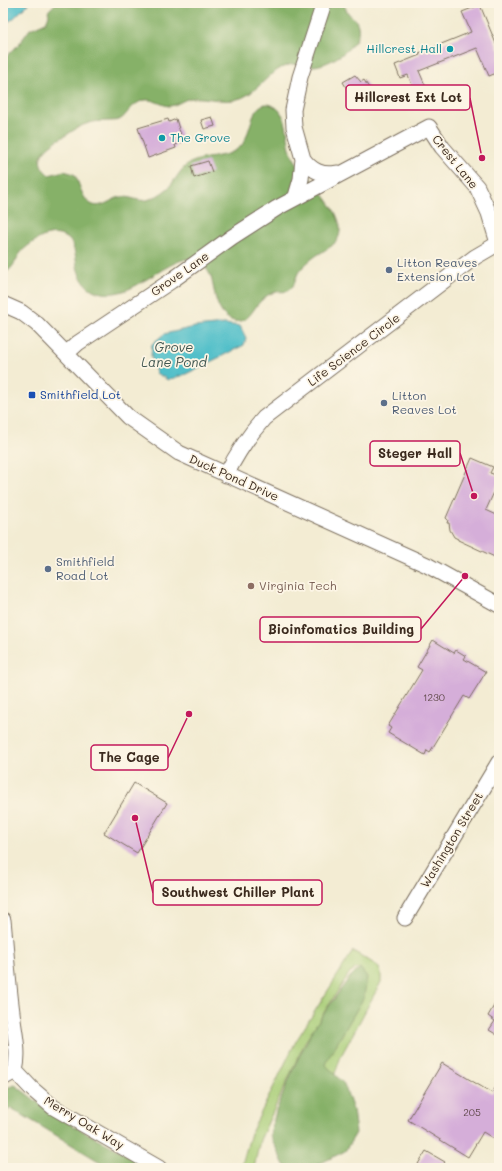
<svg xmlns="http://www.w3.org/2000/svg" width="502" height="1171" viewBox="0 0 502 1171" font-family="Mali,sans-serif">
<rect width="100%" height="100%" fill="#fcf5e5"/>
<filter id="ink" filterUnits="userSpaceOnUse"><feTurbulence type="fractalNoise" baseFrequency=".025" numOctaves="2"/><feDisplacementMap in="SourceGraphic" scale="8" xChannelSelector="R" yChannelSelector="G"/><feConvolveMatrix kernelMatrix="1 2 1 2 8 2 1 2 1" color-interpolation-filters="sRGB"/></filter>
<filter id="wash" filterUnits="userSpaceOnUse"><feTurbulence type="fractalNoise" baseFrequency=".012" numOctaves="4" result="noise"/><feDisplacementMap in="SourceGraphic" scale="16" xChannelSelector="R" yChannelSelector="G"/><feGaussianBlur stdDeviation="0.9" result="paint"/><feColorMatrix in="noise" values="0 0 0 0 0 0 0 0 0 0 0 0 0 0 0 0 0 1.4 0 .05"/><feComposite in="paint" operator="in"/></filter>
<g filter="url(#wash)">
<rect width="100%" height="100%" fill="#f3ecd3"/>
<path fill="#a9ce78" stroke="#727c4b" d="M353,951l25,15 3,7v9l-40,74 -10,29 -15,55 1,28h-15l9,-62 16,-49 35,-85 -5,-4 -7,4 -45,70 -45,98 -6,28h-13l10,-35 45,-92z"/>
<path fill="#86b168" stroke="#606e43" d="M56,3h287c2,3 3,8 6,11 3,3 8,6 9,12 5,19 -29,40 -45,40 -8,0 -17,-3 -24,-1 -22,5 -31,31 -55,35 -14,2 -27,-3 -40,-2 -10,0 -17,8 -25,8 -8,-1 -15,-7 -24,-6 -16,4 -16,15 -26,20 -7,2 -21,0 -30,3 -8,2 -15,7 -21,11 -16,9 -41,23 -19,41l15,-4 10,3c6,9 7,24 17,30 10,6 21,-6 30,-7 9,-1 17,5 26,3 7,-2 14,-6 20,-11 9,-8 12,-20 23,-26 16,-8 37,-4 50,-16 11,-9 10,-43 27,-43 4,0 9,3 12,6 12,14 6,36 16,50 12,18 47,49 45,71 -1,15 -17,19 -27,27 -4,3 -7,6 -10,9 -9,7 -6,18 -13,22 -4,4 -8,2 -13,3 -5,0 -11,4 -15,8 -9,7 -14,27 -31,20 -16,-7 -16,-30 -20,-43 -3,-8 -10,-16 -19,-18 -17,-3 -52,29 -72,33 -22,5 -38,-3 -43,-26 -1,-7 -2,-16 -5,-22 -3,-8 -15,-11 -23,-9 -8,1 -21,10 -27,16 -8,10 -6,15 -19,24v-215l16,-16 11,-15 16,-7 3,-7 -1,-4z
M360,968l7,9 -3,20 -39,67 19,20 9,26 3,23 -11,18 -34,17h-21l-6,-3 -14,-30 6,-24 19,-46 18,-36 36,-51z
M15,1085l42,32 95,51h-42l-99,-60 -8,6v-25z"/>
<path fill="#51bfc9" stroke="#467474" d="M3,3h26l-16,16 -10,5z
M224,324l16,2 6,12 -2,7 -58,29 -18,6 -12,-7 -5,-17 1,-12 12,-10 31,-7z"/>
<g id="blocks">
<path fill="#d5aed9" d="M480,5l19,46v21l-10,4 -12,-28 -58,23 9,21 -11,5 -9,-22 -8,3 -5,-13 25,-10 -1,-2 52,-21 -9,-20z
M355,75l6,7 3,-2 5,8 -3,2 1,2 -6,4 2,4 -7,4 -13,-22z
M212,117l3,9 -11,3 -3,-9z
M168,119l1,3 7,-3 7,23 -8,3 1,3 -28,10 -10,-30z
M208,161l4,11 -18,6 -3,-12z
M472,458l21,9 -3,6 9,3v5l-13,29 13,6v43l-41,-19v-1l-4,-2 -4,-7 -1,-7h-2l1,-3 -2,-2z
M433,640l21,13 2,-3 10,6 -2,3 22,13 -17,27 -5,-3 -34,56 -3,-2 -2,5 -37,-22 3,-5 -3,-2 34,-56 -5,-3z
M134,783l33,20 -30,50 -33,-20z
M499,997v39l-10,-6 6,-9 -7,-5z
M442,1063l50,30 7,-11v60l-16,-10 -15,25 -60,-37z
M426,1151l19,11 -4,6h-17l-6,-4z"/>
</g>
</g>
<g filter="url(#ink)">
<use href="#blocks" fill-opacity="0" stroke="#7b6e5d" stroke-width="1"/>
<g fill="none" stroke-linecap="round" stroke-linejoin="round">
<defs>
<path id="minor" d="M303,159c9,12 19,17 34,14
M296,196l5,-17 2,-20 -9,-32 -1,-17 7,-33 24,-74
M3,304l18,8 16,12 91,93 51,36 248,112 72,40
M67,353l11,-10 93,-62 61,-44 45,-29 152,-81 13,20 35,40 12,26 9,30
M226,475c10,-20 23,-40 38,-57l211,-161 24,-14
M405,918l94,-156
M3,920c3,30 5,62 9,92 2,20 8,40 3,59l-12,7
M15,1071l17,18 21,18 106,61"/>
</defs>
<use href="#minor" stroke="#7b6e5d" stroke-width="17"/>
<use href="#minor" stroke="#fff" stroke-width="15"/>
</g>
</g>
<g fill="#0f9aa8" stroke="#fcf5e5" stroke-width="1.5">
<circle cx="450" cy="49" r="4"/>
<circle cx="162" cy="138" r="4"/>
</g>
<g fill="#5c6f8a" stroke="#fcf5e5" stroke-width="1.5">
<circle cx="389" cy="270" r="4"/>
<circle cx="384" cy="403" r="4"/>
<circle cx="48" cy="569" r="4"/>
</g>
<rect fill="#1a4fb4" stroke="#fcf5e5" stroke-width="1.5" x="28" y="391" width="8" height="8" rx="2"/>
<circle fill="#8d6e63" stroke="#fcf5e5" stroke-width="1.5" cx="251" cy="586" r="4"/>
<g text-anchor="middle" stroke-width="3.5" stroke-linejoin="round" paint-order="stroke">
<g font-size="10" fill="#624b4d">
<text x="434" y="701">1230</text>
<text x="472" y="1116">205</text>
</g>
<g font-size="12" fill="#0d838f" stroke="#fcf5e5" text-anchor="end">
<text x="442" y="53">Hillcrest Hall</text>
<text x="170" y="142" text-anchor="start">The Grove</text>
</g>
<g font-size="12" fill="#3b2a1e" stroke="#fcf5e5">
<text transform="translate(455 162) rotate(51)" y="4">Crest Lane</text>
<text transform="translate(180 274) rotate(-35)" y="4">Grove Lane</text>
<text transform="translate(354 350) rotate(-37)" y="4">Life Science Circle</text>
<text transform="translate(234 478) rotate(24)" y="4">Duck Pond Drive</text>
<text transform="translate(452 840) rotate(-59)" y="4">Washington Street</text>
<text transform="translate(84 1123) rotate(31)" y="4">Merry Oak Way</text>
</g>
<g font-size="12" fill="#4e5e75" stroke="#fcf5e5" text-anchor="start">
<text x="397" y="267">Litton Reaves<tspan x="397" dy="14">Extension Lot</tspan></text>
<text x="392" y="400">Litton<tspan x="392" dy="14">Reaves Lot</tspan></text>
<text x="56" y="566">Smithfield<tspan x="56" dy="14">Road Lot</tspan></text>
</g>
<g font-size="12" fill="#164399" stroke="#fcf5e5" text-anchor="start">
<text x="40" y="399">Smithfield Lot</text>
</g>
<g font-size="12" fill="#785e54" stroke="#fcf5e5" text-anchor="start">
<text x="259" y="590">Virginia Tech</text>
</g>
<g font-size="13" font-style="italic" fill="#425751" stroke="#fcf5e5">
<text x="174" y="352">Grove<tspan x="174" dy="15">Lane Pond</tspan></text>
</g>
</g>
<path fill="none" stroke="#c2185b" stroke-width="1.5" d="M482 158L470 98M474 496L460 453M465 576L421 629M189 714L168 758M135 818L153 893"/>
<g fill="#c2185b" stroke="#fcf5e5" stroke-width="1.5">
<circle cx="482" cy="158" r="4"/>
<circle cx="474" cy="496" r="4"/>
<circle cx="465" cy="576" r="4"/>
<circle cx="189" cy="714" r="4"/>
<circle cx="135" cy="818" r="4"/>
</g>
<g fill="#fcf5e5" stroke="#c2185b" stroke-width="1.5">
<rect x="346" y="85" width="124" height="25" rx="4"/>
<rect x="370" y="441" width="90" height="25" rx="4"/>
<rect x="260" y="617" width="161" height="25" rx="4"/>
<rect x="91" y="745" width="77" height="25" rx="4"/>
<rect x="153" y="880" width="169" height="25" rx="4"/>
</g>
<g font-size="13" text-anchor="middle" font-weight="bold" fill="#3b2a1e">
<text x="408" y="102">Hillcrest Ext Lot</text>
<text x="415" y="458">Steger Hall</text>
<text x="341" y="634">Bioinfomatics Building</text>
<text x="129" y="762">The Cage</text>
<text x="238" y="897">Southwest Chiller Plant</text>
</g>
<rect width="502" height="1171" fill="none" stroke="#fcf5e5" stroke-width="16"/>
</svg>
